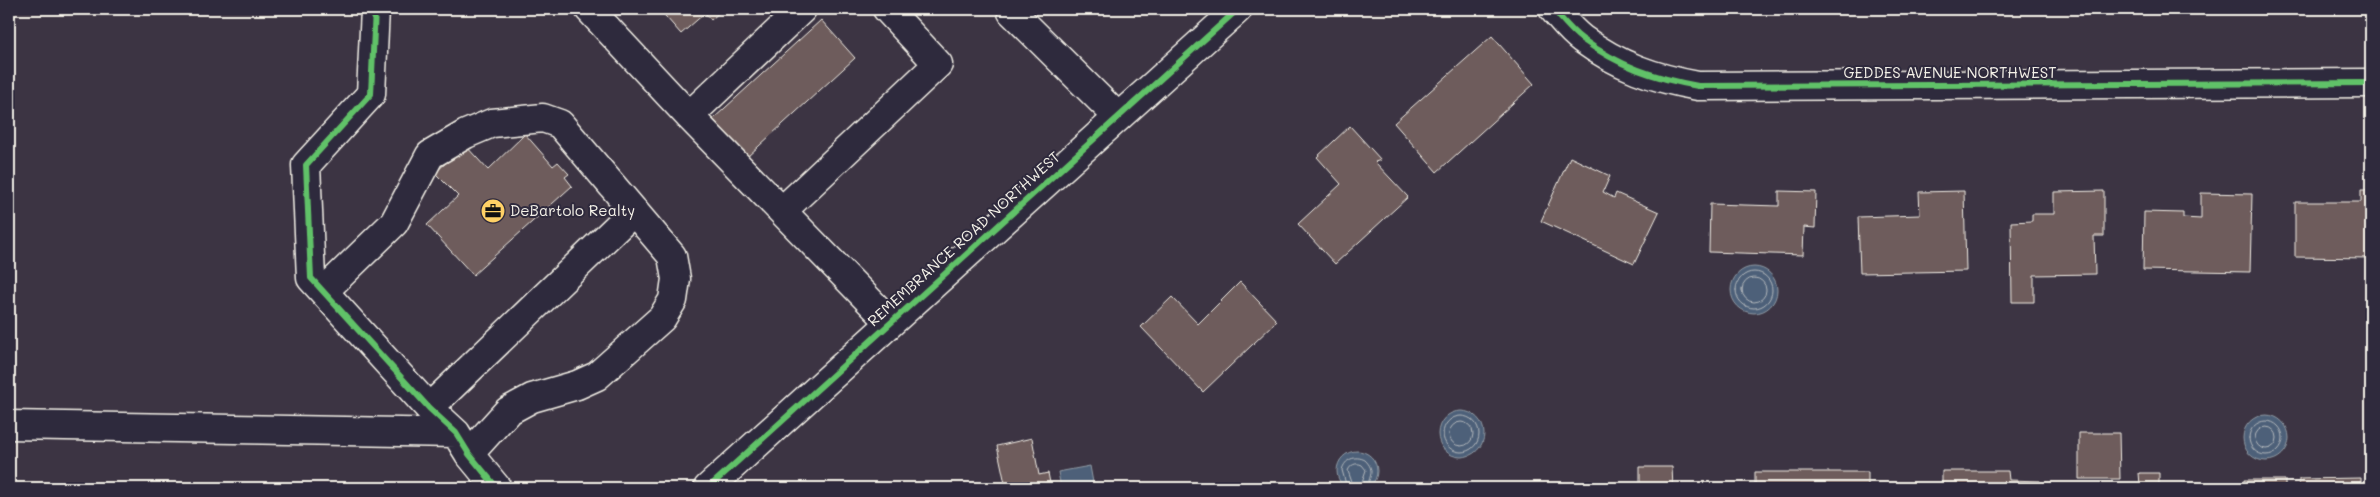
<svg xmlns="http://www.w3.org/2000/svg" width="2380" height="497" viewBox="0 0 2380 497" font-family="Mali,sans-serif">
<rect width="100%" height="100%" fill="#3c3443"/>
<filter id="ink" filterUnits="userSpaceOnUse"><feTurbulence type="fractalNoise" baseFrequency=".02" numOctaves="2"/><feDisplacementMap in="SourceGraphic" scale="10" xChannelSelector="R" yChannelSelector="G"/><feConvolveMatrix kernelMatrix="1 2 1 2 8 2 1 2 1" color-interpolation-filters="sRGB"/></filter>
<g filter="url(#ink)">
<path fill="#4e6179" stroke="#909ba5" d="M1731 290a23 23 0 1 1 46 0a23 23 0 1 1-46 0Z
M1438 434a23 23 0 1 1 46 0a23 23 0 1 1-46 0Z
M2243 438a23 23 0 1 1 46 0a23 23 0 1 1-46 0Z
M1337 471a20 20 0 1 1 40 0a20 20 0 1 1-40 0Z
M1090,466l4,22h-33l-3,-16z"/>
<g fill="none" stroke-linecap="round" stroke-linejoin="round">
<path stroke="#b2b7bc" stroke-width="1" d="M1736 290a18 18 0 1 1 36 0a18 18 0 1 1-36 0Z
M1742 290a12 12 0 1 1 24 0a12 12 0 1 1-24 0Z
M1443 434a18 18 0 1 1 36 0a18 18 0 1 1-36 0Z
M2249 438a17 17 0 1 1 34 0a17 17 0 1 1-34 0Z
M1449 434a12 12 0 1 1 24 0a12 12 0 1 1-24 0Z
M2255 438a11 11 0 1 1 22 0a11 11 0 1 1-22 0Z
M1347,488l-5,-18c3,-11 13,-15 23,-10 11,11 4,16 2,28
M1354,488l-6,-17c2,-6 8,-9 14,-6l4,5 -6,18"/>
</g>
<path fill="#6e5b5b" stroke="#f4f1e8" d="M659,9h64l-12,11 -6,-7 -24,21z
M821,20l34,38 -108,99 -34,-38z
M1492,36l42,48 -97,88 -43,-49z
M1350,126l31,34 -6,2 33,35 -73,67 -37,-40 43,-40 -24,-27z
M525,134l28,32 5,-4 11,12 -4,3 7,9 -99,89 -46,-50 31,-29 -23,-23 30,-28 23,25z
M1570,157l40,19 -7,16 11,6 2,-5 43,19 -25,52 -93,-43z
M2361,190h10v68l-76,-1v-55h66z
M1779,191l37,1 -1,36 -11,-1 -1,28 -94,-3 1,-48 69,2z
M1964,191l2,80 -106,2 -2,-56 62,-2 -1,-23z
M2104,191v45h-10l1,38 -61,1v27h-22l-1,-80 21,-1v-7h22v-22z
M2201,193l51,1 -2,78 -107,-2 1,-58 39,1v5l18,1z
M1240,282l37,39 -74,71 -62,-65 31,-30 26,27z
M2079,433h40l1,46h-41z
M1032,438l7,37 9,-2 3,15h-45l-9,-42z
M1640,467h32l1,21h35h-68z
M1942,471h66l1,9 31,1v7h-98z
M1755,472h113v16h-113z
M2139,473h20v12l40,-1v4h-72l-1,-2 14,-1z
M2361,478v10h-62v-9z
M2244,480h41v8h-41z"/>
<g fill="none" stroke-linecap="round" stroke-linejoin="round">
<defs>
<path id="minor" d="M375,9l-4,85 -65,71 5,113 118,130 27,25 13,21 28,34
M589,9l100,107 201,206
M1016,9l-4,3 106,105
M1553,9c9,10 18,22 29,30 37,27 72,39 116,47l673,-3
M689,116l113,-107
M782,211l156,-147 -51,-55
M324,291l70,-68 36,-68 36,-21 26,-11 51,-5 17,6 112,132 4,23 -3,21 -11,18 -65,58 -20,9 -45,13 -24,13 -39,43
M429,408l205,-197
M9,425l447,8"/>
<path id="major" d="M708,488l530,-479"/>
</defs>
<use href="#minor" stroke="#f4f1e8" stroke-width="31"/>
<use href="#major" stroke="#f4f1e8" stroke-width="31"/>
<use href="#minor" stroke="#2f2a3d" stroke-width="28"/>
<use href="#major" stroke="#2f2a3d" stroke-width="28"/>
<defs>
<path id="cycleway" d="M375,9l-4,85 -65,71 5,113 118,130 27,25 13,21 28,34
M1553,9c9,10 18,22 29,30 37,27 72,39 116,47l673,-3
M708,488l530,-479"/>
</defs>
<use href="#cycleway" stroke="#2f2a3d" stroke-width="9"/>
<use href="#cycleway" stroke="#61c268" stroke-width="6"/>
</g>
</g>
<defs>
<symbol id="office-disc" viewBox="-11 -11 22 22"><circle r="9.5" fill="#ffd166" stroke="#2f2a3d"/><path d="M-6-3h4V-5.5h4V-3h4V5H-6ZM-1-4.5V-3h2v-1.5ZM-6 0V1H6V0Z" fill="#111"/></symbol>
</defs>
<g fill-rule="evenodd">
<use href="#office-disc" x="479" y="197" width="28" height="28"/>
</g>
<g text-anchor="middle" stroke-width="4" stroke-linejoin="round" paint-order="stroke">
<g font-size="15" fill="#f4f1e8" stroke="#2f2a3d">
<text x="1950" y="78">GEDDES AVENUE NORTHWEST</text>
<text transform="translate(964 239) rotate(-42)" y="5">REMEMBRANCE ROAD NORTHWEST</text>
</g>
<g font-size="15" fill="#f4f1e8" stroke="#2f2a3d" text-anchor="start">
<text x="510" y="216">DeBartolo Realty</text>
</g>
</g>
<rect width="2380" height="497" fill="none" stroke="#2f2a3d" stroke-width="30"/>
<rect x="15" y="15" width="2350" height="467" fill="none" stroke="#f4f1e8" stroke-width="2" filter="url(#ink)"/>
</svg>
